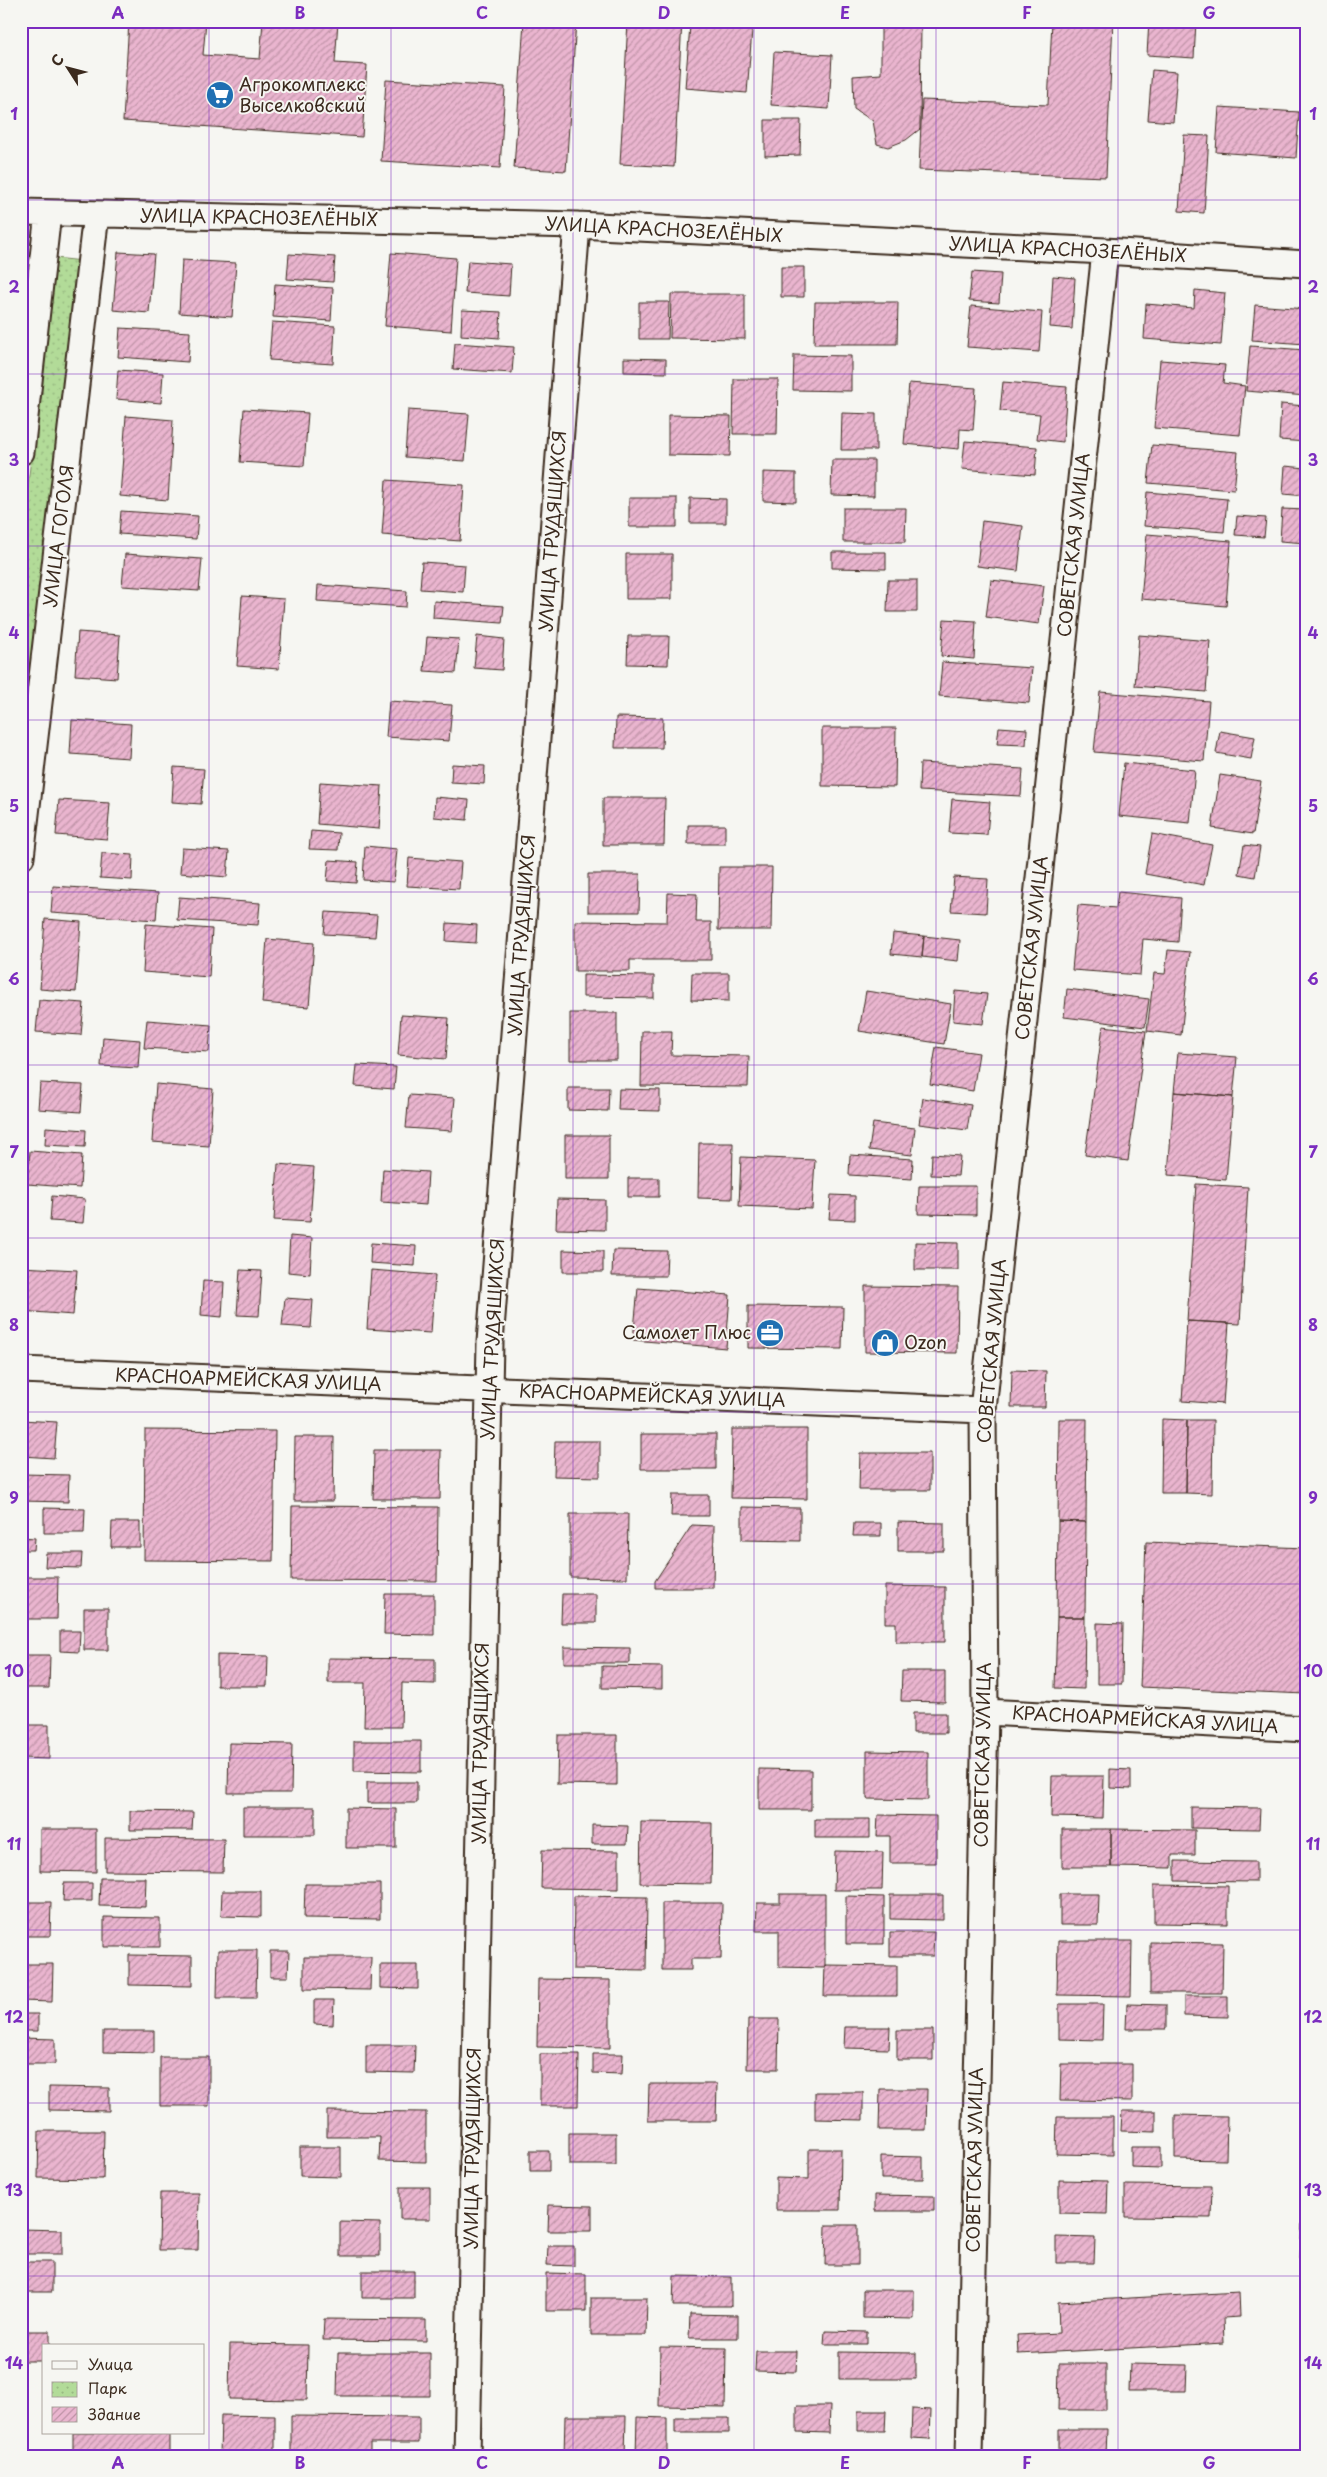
<svg xmlns="http://www.w3.org/2000/svg" width="1327" height="2477" viewBox="0 0 1327 2477" font-family="'Playpen Sans',sans-serif">
<defs>
<pattern id="park-dots" width="8" height="8" patternUnits="userSpaceOnUse" patternTransform="scale(1.25)"><rect width="8" height="8" fill="#b2db98"/><path d="M2 2h.1M6 6h.1" fill="none" stroke="#9abc83" stroke-width="1.8" stroke-linecap="round"/></pattern>
<pattern id="building-hatch" width="6" height="6" patternUnits="userSpaceOnUse" patternTransform="scale(1.25)"><rect width="6" height="6" fill="#eab5cf"/><path d="M-1 1l2-2M0 6l6-6M5 7l2-2" fill="none" stroke="#bf93a7"/></pattern>
</defs>
<rect width="100%" height="100%" fill="#f6f6f2"/>
<filter id="ink" filterUnits="userSpaceOnUse"><feTurbulence type="fractalNoise" baseFrequency=".02" numOctaves="2"/><feDisplacementMap in="SourceGraphic" scale="10" xChannelSelector="R" yChannelSelector="G"/><feConvolveMatrix kernelMatrix="1 2 1 2 8 2 1 2 1" color-interpolation-filters="sRGB"/></filter>
<g filter="url(#ink)">
<path fill="url(#park-dots)" stroke="#76825b" d="M55,258l28,3 -62,530v-249z"/>
<path fill="url(#building-hatch)" stroke="#3b2a1e" d="M129,21h77l-3,34 57,4 3,-38h75l-3,42 32,2 -5,72 -239,-16z
M524,21h52l-10,150 -52,-3z
M628,21h54l-8,146 -54,-3z
M881,21h40l-1,108 -14,11 -18,7 -11,-3 -4,-23 -19,-12 -1,-33 28,-2z
M1052,21h61l-7,156 -187,-7 3,-70 126,5z
M1149,21h47l-2,37 -47,-3z
M1225,21h43l-1,7 -42,-3z
M690,25l62,5 -5,63 -62,-5z
M774,52l58,3 -3,54 -58,-4z
M1152,70l25,2 -4,50 -25,-2z
M386,80l119,7 -5,81 -119,-7z
M1219,107l80,5 -3,46 -80,-6z
M765,120h36l-1,35 -35,1z
M1184,135l25,1 -5,77 -25,-2z
M118,252l36,2 -5,59 -36,-3z
M391,253l65,5 -5,73 -66,-5z
M289,254l46,3 -2,25 -46,-3z
M182,260l54,3 -4,54 -53,-4z
M468,261l43,3 -2,32 -44,-3z
M781,267h23v30h-23z
M972,272l29,2 -2,29 -30,-2z
M1053,276l22,2 -3,51 -22,-2z
M275,284l58,4 -2,33 -58,-4z
M1195,290l30,3 -4,52 -77,-6 2,-35 48,4z
M671,294h74v45l-75,-1z
M639,302h30l-1,37h-29z
M815,302h83l-1,42h-83z
M1255,305l51,4 -1,35 -53,-4z
M971,306l71,6 -3,40 -72,-5z
M462,310l39,2 -2,26 -38,-3z
M272,322l63,4 -2,38 -64,-4z
M120,328l70,4 -2,30 -70,-5z
M455,343l59,4 -2,26 -59,-4z
M1250,346l56,4v46l-60,-5z
M794,355l57,1v35l-58,-1z
M624,358l42,1v14l-42,-1z
M1160,360l65,5 -2,18 22,3 -5,49 -86,-7z
M118,370l45,3 -2,30 -45,-4z
M734,379h44l-1,55h-44z
M1003,382l64,5 -4,55 -26,-3 3,-25 -40,-3z
M909,383l67,5 -3,42 -13,-1 -1,20 -55,-5z
M1281,404l25,2v36l-27,-2z
M244,409l64,4 -4,53 -64,-4z
M408,410l61,4 -4,47 -60,-4z
M842,413l34,1v36h-35z
M668,415l63,1 -1,40 -62,-1z
M126,416l47,4 -5,80 -48,-4z
M965,441l72,6 -2,28 -73,-6z
M1152,445l86,7 -4,38 -86,-7z
M832,460h42v36l-43,-1z
M1285,466l21,2v28l-23,-2z
M763,472l33,1v29l-33,-1z
M386,480l78,5 -4,56 -78,-6z
M1147,492l80,7 -3,33 -80,-6z
M629,498h48v29h-48z
M690,498l36,1v24h-36z
M843,508h63l-1,34h-62z
M1282,509l24,1v33l-26,-2z
M121,511l77,5 -2,23 -77,-5z
M1237,516l29,2 -2,19 -29,-2z
M982,521l41,5 -5,45 -41,-5z
M1147,534l84,7 -5,65 -85,-7z
M832,552h54v17l-54,-1z
M125,554l77,5 -3,32 -77,-5z
M626,554h46v45h-46z
M422,562l43,3 -2,27 -43,-3z
M888,580h29v32h-30z
M991,580l53,6 -5,38 -53,-7z
M318,585l89,6 -1,16 -89,-6z
M242,596l42,3 -5,70 -42,-3z
M434,601l70,5 -2,17 -69,-5z
M944,619l32,2 -2,38 -33,-3z
M78,632l42,3 -3,43 -42,-3z
M1139,635l71,6 -4,51 -71,-6z
M477,636l27,3 -2,31 -28,-2z
M628,636h41l-1,29 -41,-1z
M427,637l32,2 -3,34 -32,-2z
M942,662l90,6 -3,35 -90,-7z
M1100,692l109,9 -5,60 -110,-9z
M389,701l63,4 -3,36 -63,-4z
M616,717l47,1 -1,30h-47z
M72,720l59,4 -2,34 -59,-4z
M999,727l28,2 -1,16 -29,-1z
M822,728h74l-1,59 -73,-1z
M1220,731l35,6 -4,22 -35,-6z
M920,763l103,6 -2,27 -102,-5z
M1124,763l71,7 -5,53 -71,-7z
M452,764l33,2 -1,18 -33,-2z
M174,767l30,2 -3,35 -29,-2z
M1220,775l41,6 -8,53 -41,-6z
M320,782l62,4 -3,43 -62,-5z
M435,797l34,3 -2,20 -33,-3z
M603,798h62l-1,47h-61z
M952,799l38,3 -3,33 -38,-2z
M59,800l51,3 -3,36 -51,-4z
M688,825h37v19h-37z
M311,831l28,2 -1,17 -29,-1z
M1152,834l60,11 -8,40 -59,-11z
M1244,845l16,2 -5,30 -16,-3z
M365,846l32,3 -3,33 -31,-2z
M182,848l47,3 -2,26 -47,-4z
M102,853l31,2 -1,25 -32,-2z
M409,858l52,4 -2,27 -52,-3z
M329,860l29,2 -2,21 -29,-2z
M719,867h53l-1,63h-53z
M588,874h52l-1,38h-51z
M954,877l34,2 -2,34 -35,-2z
M53,886l105,7 -2,27 -105,-7z
M1118,892l63,6 -3,44 -35,-3 -3,36 -68,-5 6,-65 38,3z
M668,893l29,1 -1,28h15v38h-81v11h-55v-50l92,1z
M179,897l81,6 -2,22 -81,-5z
M326,912l51,3 -2,22 -51,-3z
M45,919l36,3 -5,70 -36,-3z
M447,923l30,2 -1,18 -30,-2z
M146,924l66,5 -3,48 -66,-5z
M893,933l31,3 -2,21 -31,-3z
M924,936l36,4 -2,21 -36,-4z
M267,939l47,4 -5,64 -47,-4z
M1168,950l22,2 -9,83 -34,-4 7,-58 11,1z
M692,973h37v28l-38,-1z
M583,975l71,1v22l-71,-1z
M1067,989l82,10 -4,28 -81,-10z
M866,991l85,13 -7,40 -85,-13z
M955,991l32,3 -4,30 -30,-3z
M39,1000l45,3 -3,32 -45,-3z
M570,1013h47v47h-47z
M401,1015l48,3 -3,41 -48,-4z
M147,1020l64,5 -2,27 -65,-4z
M1103,1026l43,5 -18,130 -43,-6z
M642,1031h30l-1,24 78,1 -1,31 -107,-1z
M103,1037l37,3 -2,28 -37,-2z
M936,1047l43,6 -6,38 -43,-7z
M1178,1053l59,4 -4,40 -59,-5z
M357,1065l39,2 -2,22 -39,-3z
M40,1083l43,2 -2,27 -43,-3z
M156,1084l57,5 -4,57 -57,-4z
M568,1088h41l-1,23 -40,-1z
M619,1089l41,1v21l-42,-1z
M1174,1092l59,5 -7,83 -58,-5z
M409,1095l46,3 -3,33 -46,-3z
M923,1098l48,7 -4,25 -48,-6z
M873,1123l42,5 -3,27 -43,-5z
M46,1127l40,3 -1,17 -40,-2z
M565,1135h44v44h-44z
M699,1143h34l-1,56 -34,-1z
M30,1151l52,4 -2,33 -53,-4z
M932,1154l28,2 -2,20 -27,-1z
M850,1155l63,4 -1,20 -63,-4z
M741,1157l74,3 -3,49 -73,-3z
M278,1164l36,3 -4,55 -36,-2z
M383,1169l45,3 -2,33 -45,-3z
M628,1178h31v19h-31z
M1196,1184l52,3 -8,137 -53,-3z
M919,1186h57v29l-58,-1z
M831,1195l24,1v24l-26,-1z
M52,1196l33,3 -2,24 -33,-2z
M557,1199l48,1v30l-49,-1z
M290,1236l22,2 -2,36 -22,-2z
M915,1242l43,1v27h-43z
M371,1243l45,3 -1,20 -45,-3z
M563,1250l40,1v21h-40z
M613,1250l54,1 -1,25h-54z
M21,1267l56,3 -4,45 -52,-4z
M240,1270l22,1 -3,45 -22,-1z
M371,1270l64,5 -4,58 -64,-4z
M203,1281l21,1 -2,35 -21,-2z
M865,1286l93,1 -1,66 -92,-1z
M638,1288l92,7 -4,53 -93,-8z
M285,1298l28,2 -2,28 -29,-2z
M748,1306l95,1 -1,42 -94,-1z
M1187,1321l42,2 -6,81 -41,-3z
M1012,1370l34,1 -1,36h-34z
M1059,1419h28l-1,103 -28,-1z
M1162,1419l25,1 -1,73h-25z
M21,1420l36,2 -3,36 -33,-2z
M1187,1420h26l-1,74 -26,-1z
M732,1429h75v70l-76,-1z
M145,1430l130,1 -2,130 -129,-1z
M641,1434h75v35h-75z
M295,1437h39l-1,64h-39z
M555,1441h45v36l-46,-1z
M374,1450h67l-1,49h-67z
M860,1453h70v37h-71z
M21,1474l48,1 -1,27 -47,-1z
M672,1495h37v21h-38z
M292,1506l146,1 -1,74 -146,-1z
M742,1507l58,1v33l-58,-1z
M44,1508l41,1 -1,24h-40z
M570,1514h58l-1,64 -57,-1z
M1058,1521l28,1 -1,95h-28z
M112,1522h28v25h-29z
M898,1522l46,1v28h-46z
M854,1523h27v13h-28z
M692,1525l22,1 -1,62h-58v-7z
M21,1537l14,1 -1,12h-13z
M1146,1542l160,6v146l-166,-7z
M46,1553h36l-1,15 -36,-1z
M21,1577h37l-1,42h-36z
M885,1586l60,1v55h-49v-19h-11z
M385,1594h49v41l-50,-1z
M562,1594h34v29h-35z
M84,1608h24v42h-24z
M1057,1617h28l-1,72 -29,-1z
M1097,1623l26,1 -1,60h-25z
M60,1631h20l-1,21 -19,-1z
M564,1647l66,1v15h-66z
M21,1655h29l-1,33h-28z
M217,1655l51,1 -1,30h-50z
M328,1658l107,1v25l-33,-1 -1,44h-37l1,-44h-37z
M602,1666l60,1v22l-60,-1z
M902,1671h43v31l-44,-1z
M913,1713h33v20h-33z
M21,1725h28v34l-28,-1z
M558,1735h59v50l-60,-1z
M354,1741h67v31l-67,-1z
M229,1743l63,1 -1,49h-63z
M867,1751l61,1v48l-61,-1z
M759,1769l52,1v40h-52z
M1110,1769l21,1v19l-21,-1z
M1052,1776h52l-1,42 -52,-1z
M367,1782h50v21h-50z
M243,1807h72v28h-72z
M1191,1807l69,1 -1,21 -68,-1z
M346,1808l50,1v39h-50z
M130,1811l63,1 -1,18h-62z
M878,1815l58,1v47h-46v-27h-13z
M815,1819h55v19h-55z
M641,1822l71,1 -1,61 -71,-1z
M592,1825l36,1 -1,18h-35z
M40,1829h56v43l-56,-1z
M1062,1829h49v38h-49z
M1111,1829l84,1v25h-23v13l-61,-1z
M105,1838l119,1 -1,33 -118,-1z
M542,1850l77,1v38l-78,-1z
M835,1851l48,1 -1,38h-48z
M1175,1861l81,1v20l-81,-1z
M100,1878h46l-1,29 -46,-1z
M64,1883h28v18h-29z
M305,1884h75v35l-76,-1z
M1154,1885l74,1v38l-74,-1z
M222,1891h39v26l-40,-1z
M780,1894h45v74l-46,-1v-36h-23l1,-28h23z
M1060,1894h39l-1,31h-38z
M890,1895h53v25l-53,-1z
M574,1896l73,1 -1,73 -73,-1z
M846,1896l38,1v47h-38z
M21,1902h30l-1,34h-29z
M662,1903h60l-1,56h-30v11h-29z
M104,1917l56,1v29h-56z
M890,1932h44l-1,24h-43z
M1058,1941h74l-1,55 -74,-1z
M1150,1942l73,1 -1,50h-72z
M218,1950h39l-1,48h-39z
M270,1951h19l-1,26h-18z
M129,1955l63,1v30l-63,-1z
M304,1957h67l-1,33 -66,-1z
M21,1964h32l-1,38 -31,-1z
M380,1965h38v24l-38,-1z
M825,1965l72,1v30h-73z
M538,1979l72,1v68l-73,-1z
M1184,1996h44v21l-44,-1z
M314,2000h20l-1,25 -19,-1z
M1059,2004h44l-1,36 -43,-1z
M1127,2004l39,1v24h-40z
M21,2014h17v17h-17z
M748,2019h31l-1,50h-31z
M845,2027h45l-1,22 -45,-1z
M897,2030h36v30h-36z
M103,2031h51v22l-51,-1z
M21,2038l34,1v25h-34z
M366,2045h49l-1,28 -48,-1z
M540,2054h39l-1,52h-38z
M593,2054h30l-1,20 -29,-1z
M160,2057h49v49h-49z
M1061,2064h71v37l-72,-1z
M649,2084h68l-1,37h-68z
M49,2087l60,1v23l-60,-1z
M880,2089h47l-1,41h-47z
M815,2092h48v28l-48,-1z
M327,2111l99,1v50l-47,-1 1,-24h-53z
M1122,2111h34v21l-35,-1z
M1175,2115l52,1 -1,44 -51,-1z
M1057,2117h56v38l-57,-1z
M39,2131h65l-1,48 -65,-1z
M569,2133h47v32h-47z
M300,2147h41v30l-41,-1z
M1131,2147h30v21l-30,-1z
M809,2149h32l-1,61h-64v-32l33,1z
M530,2151h19v20h-19z
M881,2156l42,1v22h-42z
M1059,2180l49,1 -1,33 -48,-1z
M1125,2185l87,1 -1,32 -86,-1z
M400,2187h30v32h-30z
M160,2193h39l-1,57h-39z
M875,2195l59,1v15h-59z
M549,2205l43,1v25h-44z
M1302,2220h4v39h-6z
M340,2222l40,1v33h-40z
M826,2225h32v40h-33z
M21,2229l41,1v24h-41z
M1056,2237l39,1 -1,25h-38z
M548,2246h26v20l-27,-1z
M21,2262h31v30h-31z
M362,2271h52v27h-52z
M546,2273l40,1v37h-40z
M674,2276l57,1v29h-58z
M863,2290h51v29l-51,-1z
M1239,2292l1,25 -17,1 1,25 -206,11 -1,-19 42,-2 -1,-31z
M591,2298h56l-1,37h-55z
M690,2314l48,1v23h-49z
M324,2319l102,1v21l-103,-1z
M21,2331h29v15h-6v15h-23z
M825,2331l42,1v12h-43z
M230,2344l78,1 -1,55 -78,-1z
M660,2347l66,1 -1,59 -66,-1z
M756,2351h41l-1,21 -41,-1z
M839,2352l77,1v26h-77z
M338,2353h92v43h-93z
M1059,2364h47v46h-48z
M1130,2364l57,1 -1,26h-57z
M797,2406h33l-1,27 -32,-1z
M912,2409l19,1 -1,29 -19,-1z
M858,2411h28l-1,20h-27z
M221,2415l54,1v40h-55z
M291,2416l128,1v26h-49v13h-79z
M565,2416h61l-1,40h-61z
M637,2417l30,1v38h-31z
M675,2418h54v15h-54z
M1059,2429h48l-1,27h-47z
M73,2433h97v23h-97z
M817,2452h54v4h-54z"/>
<g fill="none" stroke-linecap="round" stroke-linejoin="round">
<defs>
<path id="minor" d="M21,212l556,13 528,26 201,13
M21,452l27,-239
M21,857l75,-643
M21,1370l962,40
M985,1712l321,17
M467,2456l23,-1114 87,-1117
M969,2456l16,-744 -2,-302 122,-1159"/>
</defs>
<use href="#minor" stroke="#3b2a1e" stroke-width="29"/>
<use href="#minor" stroke="#f6f6f2" stroke-width="25"/>
</g>
</g>
<path fill="none" stroke="#7b2cbf" stroke-width="1" stroke-opacity="0.55" d="M209,21v2435M391,21v2435M573,21v2435M754,21v2435M936,21v2435M1118,21v2435M21,200h1285M21,374h1285M21,546h1285M21,720h1285M21,892h1285M21,1065h1285M21,1238h1285M21,1412h1285M21,1584h1285M21,1758h1285M21,1930h1285M21,2103h1285M21,2276h1285"/>
<defs>
<symbol id="supermarket-disc" viewBox="-11 -11 22 22"><circle r="9.5" fill="#1f6fb2" stroke="#f6f6f2"/><path d="M-6-5.5h2.5l.6 2H6L4.5 2H-2.5L-4.4-4H-6ZM-1.5 3.2a1.3 1.3 0 1 0 .1 0ZM3 3.2a1.3 1.3 0 1 0 .1 0Z" fill="#fff"/></symbol>
<symbol id="office-disc" viewBox="-11 -11 22 22"><circle r="9.5" fill="#1f6fb2" stroke="#f6f6f2"/><path d="M-6-3h4V-5.5h4V-3h4V5H-6ZM-1-4.5V-3h2v-1.5ZM-6 0V1H6V0Z" fill="#fff"/></symbol>
<symbol id="shop-disc" viewBox="-11 -11 22 22"><circle r="9.5" fill="#1f6fb2" stroke="#f6f6f2"/><path d="M-5-2.5h2.3a2.7 3.5 0 0 1 5.4 0H5L5.5 6h-11ZM-1.5-2.5h3a1.5 2.3 0 0 0-3 0Z" fill="#fff"/></symbol>
</defs>
<g fill-rule="evenodd">
<use href="#supermarket-disc" x="204" y="79" width="32" height="32"/>
<use href="#office-disc" x="754" y="1317" width="32" height="32"/>
<use href="#shop-disc" x="869" y="1327" width="32" height="32"/>
</g>
<g text-anchor="middle" stroke-width="4" stroke-linejoin="round" paint-order="stroke">
<g font-size="18" fill="#3b2a1e" stroke="#f6f6f2" text-anchor="start">
<text x="239" y="91">Агрокомплекс<tspan x="239" dy="21">Выселковский</tspan></text>
<text x="751" y="1339" text-anchor="end">Самолет Плюс</text>
<text x="904" y="1349">Ozon</text>
</g>
<g font-size="18" fill="#3b2a1e" stroke="#f6f6f2">
<text transform="translate(259 218) rotate(1)" y="6">УЛИЦА КРАСНОЗЕЛЁНЫХ</text>
<text transform="translate(664 230) rotate(3)" y="6">УЛИЦА КРАСНОЗЕЛЁНЫХ</text>
<text transform="translate(1068 250) rotate(3)" y="6">УЛИЦА КРАСНОЗЕЛЁНЫХ</text>
<text transform="translate(553 531) rotate(-86)" y="6">УЛИЦА ТРУДЯЩИХСЯ</text>
<text transform="translate(59 536) rotate(-83)" y="6">УЛИЦА ГОГОЛЯ</text>
<text transform="translate(1074 545) rotate(-84)" y="6">СОВЕТСКАЯ УЛИЦА</text>
<text transform="translate(522 935) rotate(-86)" y="6">УЛИЦА ТРУДЯЩИХСЯ</text>
<text transform="translate(1032 948) rotate(-84)" y="6">СОВЕТСКАЯ УЛИЦА</text>
<text transform="translate(493 1339) rotate(-87)" y="6">УЛИЦА ТРУДЯЩИХСЯ</text>
<text transform="translate(992 1351) rotate(-85)" y="6">СОВЕТСКАЯ УЛИЦА</text>
<text transform="translate(248 1380) rotate(2)" y="6">КРАСНОАРМЕЙСКАЯ УЛИЦА</text>
<text transform="translate(652 1396) rotate(2)" y="6">КРАСНОАРМЕЙСКАЯ УЛИЦА</text>
<text transform="translate(1145 1720) rotate(3)" y="6">КРАСНОАРМЕЙСКАЯ УЛИЦА</text>
<text transform="translate(481 1743) rotate(-89)" y="6">УЛИЦА ТРУДЯЩИХСЯ</text>
<text transform="translate(983 1755) rotate(-89)" y="6">СОВЕТСКАЯ УЛИЦА</text>
<text transform="translate(473 2148) rotate(-89)" y="6">УЛИЦА ТРУДЯЩИХСЯ</text>
<text transform="translate(975 2160) rotate(-89)" y="6">СОВЕТСКАЯ УЛИЦА</text>
</g>
</g>
<rect width="1327" height="2477" fill="none" stroke="#f6f6f2" stroke-width="55"/>
<rect x="42" y="2344" width="162" height="90" fill="#f6f6f2" stroke="#aba49d"/>
<rect x="52" y="2361" width="25" height="8" fill="#f6f6f2" stroke="#aba49d"/>
<text x="88" y="2370" font-size="15" fill="#3b2a1e">Улица</text>
<rect x="52" y="2382" width="25" height="15" fill="url(#park-dots)" stroke="#aba49d"/>
<text x="88" y="2394" font-size="15" fill="#3b2a1e">Парк</text>
<rect x="52" y="2407" width="25" height="15" fill="url(#building-hatch)" stroke="#aba49d"/>
<text x="88" y="2420" font-size="15" fill="#3b2a1e">Здание</text>
<g transform="translate(68 68) rotate(306)" stroke="#f6f6f2" stroke-width="4" paint-order="stroke">
<path d="M0-4L9 19L0 12L-9 19Z" fill="#3b2a1e"/>
<text y="-8" font-size="14" font-weight="bold" text-anchor="middle" fill="#3b2a1e">С</text>
</g>
<rect x="28" y="28" width="1272" height="2422" fill="none" stroke="#7b2cbf" stroke-width="2"/>
<g font-size="16" text-anchor="middle" font-weight="bold" fill="#7b2cbf">
<text x="118" y="19">A</text>
<text x="300" y="19">B</text>
<text x="482" y="19">C</text>
<text x="664" y="19">D</text>
<text x="845" y="19">E</text>
<text x="1027" y="19">F</text>
<text x="1209" y="19">G</text>
<text x="14" y="120">1</text>
<text x="1313" y="120">1</text>
<text x="14" y="293">2</text>
<text x="1313" y="293">2</text>
<text x="14" y="466">3</text>
<text x="1313" y="466">3</text>
<text x="14" y="639">4</text>
<text x="1313" y="639">4</text>
<text x="14" y="812">5</text>
<text x="1313" y="812">5</text>
<text x="14" y="985">6</text>
<text x="1313" y="985">6</text>
<text x="14" y="1158">7</text>
<text x="1313" y="1158">7</text>
<text x="14" y="1331">8</text>
<text x="1313" y="1331">8</text>
<text x="14" y="1504">9</text>
<text x="1313" y="1504">9</text>
<text x="14" y="1677">10</text>
<text x="1313" y="1677">10</text>
<text x="14" y="1850">11</text>
<text x="1313" y="1850">11</text>
<text x="14" y="2023">12</text>
<text x="1313" y="2023">12</text>
<text x="14" y="2196">13</text>
<text x="1313" y="2196">13</text>
<text x="14" y="2369">14</text>
<text x="1313" y="2369">14</text>
<text x="118" y="2469">A</text>
<text x="300" y="2469">B</text>
<text x="482" y="2469">C</text>
<text x="664" y="2469">D</text>
<text x="845" y="2469">E</text>
<text x="1027" y="2469">F</text>
<text x="1209" y="2469">G</text>
</g>
</svg>
